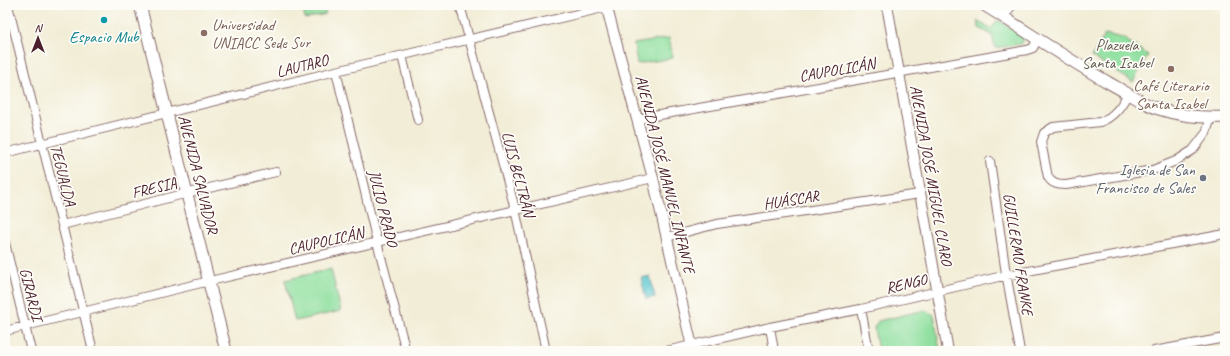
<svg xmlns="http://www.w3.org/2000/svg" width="1230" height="356" viewBox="0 0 1230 356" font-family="Caveat,sans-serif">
<rect width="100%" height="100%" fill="#fdfcf7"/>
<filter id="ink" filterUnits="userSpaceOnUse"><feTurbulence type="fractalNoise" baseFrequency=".025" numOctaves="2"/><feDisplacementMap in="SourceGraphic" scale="8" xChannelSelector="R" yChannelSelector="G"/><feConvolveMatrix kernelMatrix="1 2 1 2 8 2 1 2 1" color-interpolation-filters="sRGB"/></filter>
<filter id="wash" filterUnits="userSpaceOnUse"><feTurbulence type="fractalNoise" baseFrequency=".012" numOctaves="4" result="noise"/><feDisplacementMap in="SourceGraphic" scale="16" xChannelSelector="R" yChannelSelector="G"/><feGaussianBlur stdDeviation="0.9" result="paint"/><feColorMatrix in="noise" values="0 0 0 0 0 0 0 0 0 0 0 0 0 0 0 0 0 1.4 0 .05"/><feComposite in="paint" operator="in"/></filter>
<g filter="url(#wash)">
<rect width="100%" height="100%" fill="#f2edd6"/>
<path fill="#8fdf9f" stroke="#6c7f65" d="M302,5h21l3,9 -21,5z
M998,20l24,15 1,3 -2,6 -26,4 -3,-13 -13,-7 -2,-7 14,8z
M1105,34l18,4 25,17 -15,27 -41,-25z
M669,38l4,20 -36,6 -3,-20z
M331,269l10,42 -46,10 -10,-41z
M925,310l9,5 6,36h-62l-4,-23 4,-7z"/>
<path fill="#58c6cd" stroke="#51727c" d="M650,276l5,21 -9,2 -5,-21z"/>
</g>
<g filter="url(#ink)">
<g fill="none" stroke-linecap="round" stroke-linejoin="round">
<defs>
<path id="minor" d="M8,5l85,346
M460,5l55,204 31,142
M1004,17l8,-12
M402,56l16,64
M336,71l41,171 29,109
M1128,94c-7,12 -14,23 -28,28l-47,5 -9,6 -3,9 7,35c4,7 10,8 18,8l87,-15 23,-9 17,-11 13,-17 5,-16
M637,119l390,-69 6,-2 4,-8
M5,153l331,-82 271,-64
M990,161l15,106 15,84
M62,225l114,-29 100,-24
M667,237l50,-13 203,-30
M5,243l26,108
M861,309l8,42
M770,327l4,24
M5,331l192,-47 456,-106
M666,351l104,-24 91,-18 146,-34 218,-41
M1154,351l71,-13"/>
<path id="tertiary" d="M606,5l47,173 40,173
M887,5l61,346"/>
<path id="secondary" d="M140,5l86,346
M984,5c42,26 83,54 127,79 15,8 31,20 48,25 21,7 44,9 66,8"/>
</defs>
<use href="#minor" stroke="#856767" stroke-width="10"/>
<use href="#tertiary" stroke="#856767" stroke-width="12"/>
<use href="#secondary" stroke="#856767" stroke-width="13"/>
<use href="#minor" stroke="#fff" stroke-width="8"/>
<use href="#tertiary" stroke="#fff" stroke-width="10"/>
<use href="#secondary" stroke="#fff" stroke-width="11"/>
</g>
</g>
<circle fill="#0f9aa8" stroke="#fdfcf7" stroke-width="1.5" cx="104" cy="20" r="4"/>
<g fill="#8d6e63" stroke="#fdfcf7" stroke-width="1.5">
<circle cx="204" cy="33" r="4"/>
<circle cx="1171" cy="69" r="4"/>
</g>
<circle fill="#6b7280" stroke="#fdfcf7" stroke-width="1.5" cx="1203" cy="178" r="4"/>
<g text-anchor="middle" stroke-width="3.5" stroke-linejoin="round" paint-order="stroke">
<g font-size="16" fill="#785e54" stroke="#fdfcf7" text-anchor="start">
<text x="212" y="30">Universidad<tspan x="212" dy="18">UNIACC Sede Sur</tspan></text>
<text x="1171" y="91" text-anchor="middle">Café Literario<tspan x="1171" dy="18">Santa Isabel</tspan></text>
</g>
<g font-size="16" fill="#0d838f" stroke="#fdfcf7">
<text x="104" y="42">Espacio Mub</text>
</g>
<g font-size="16" fill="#5f594e" stroke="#fdfcf7">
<text x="1117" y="50">Plazuela<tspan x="1117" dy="18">Santa Isabel</tspan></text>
</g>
<g font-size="16" fill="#4a1f2b" stroke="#fdfcf7">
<text transform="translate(302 65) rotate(-14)" y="6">LAUTARO</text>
<text transform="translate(837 69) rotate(-10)" y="6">CAUPOLICÁN</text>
<text transform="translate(199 174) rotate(76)" y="6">AVENIDA SALVADOR</text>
<text transform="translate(519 174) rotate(75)" y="6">LUIS BELTRÁN</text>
<text transform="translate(666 174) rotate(76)" y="6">AVENIDA JOSÉ MANUEL INFANTE</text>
<text transform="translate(64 175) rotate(76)" y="6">TEGUALDA</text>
<text transform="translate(932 175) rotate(80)" y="6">AVENIDA JOSÉ MIGUEL CLARO</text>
<text transform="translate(154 187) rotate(-14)" y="6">FRESIA</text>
<text transform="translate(791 199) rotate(-9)" y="6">HUÁSCAR</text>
<text transform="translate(384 208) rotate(76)" y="6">JULIO PRADO</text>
<text transform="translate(326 240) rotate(-13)" y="6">CAUPOLICÁN</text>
<text transform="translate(1019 254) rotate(81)" y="6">GUILLERMO FRANKE</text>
<text transform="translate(906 283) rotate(-13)" y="6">RENGO</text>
<text transform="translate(32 294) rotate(76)" y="6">GIRARDI</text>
</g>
<g font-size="16" fill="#5b616d" stroke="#fdfcf7" text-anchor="end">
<text x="1195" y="175">Iglesia de San<tspan x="1195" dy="18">Francisco de Sales</tspan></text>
</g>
</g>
<rect width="1230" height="356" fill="none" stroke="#fdfcf7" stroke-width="20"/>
<g transform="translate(38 38)" stroke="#fdfcf7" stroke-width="3" paint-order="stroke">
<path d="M0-3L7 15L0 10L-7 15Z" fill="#4a1f2b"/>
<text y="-6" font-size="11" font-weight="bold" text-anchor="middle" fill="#4a1f2b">N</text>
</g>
</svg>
